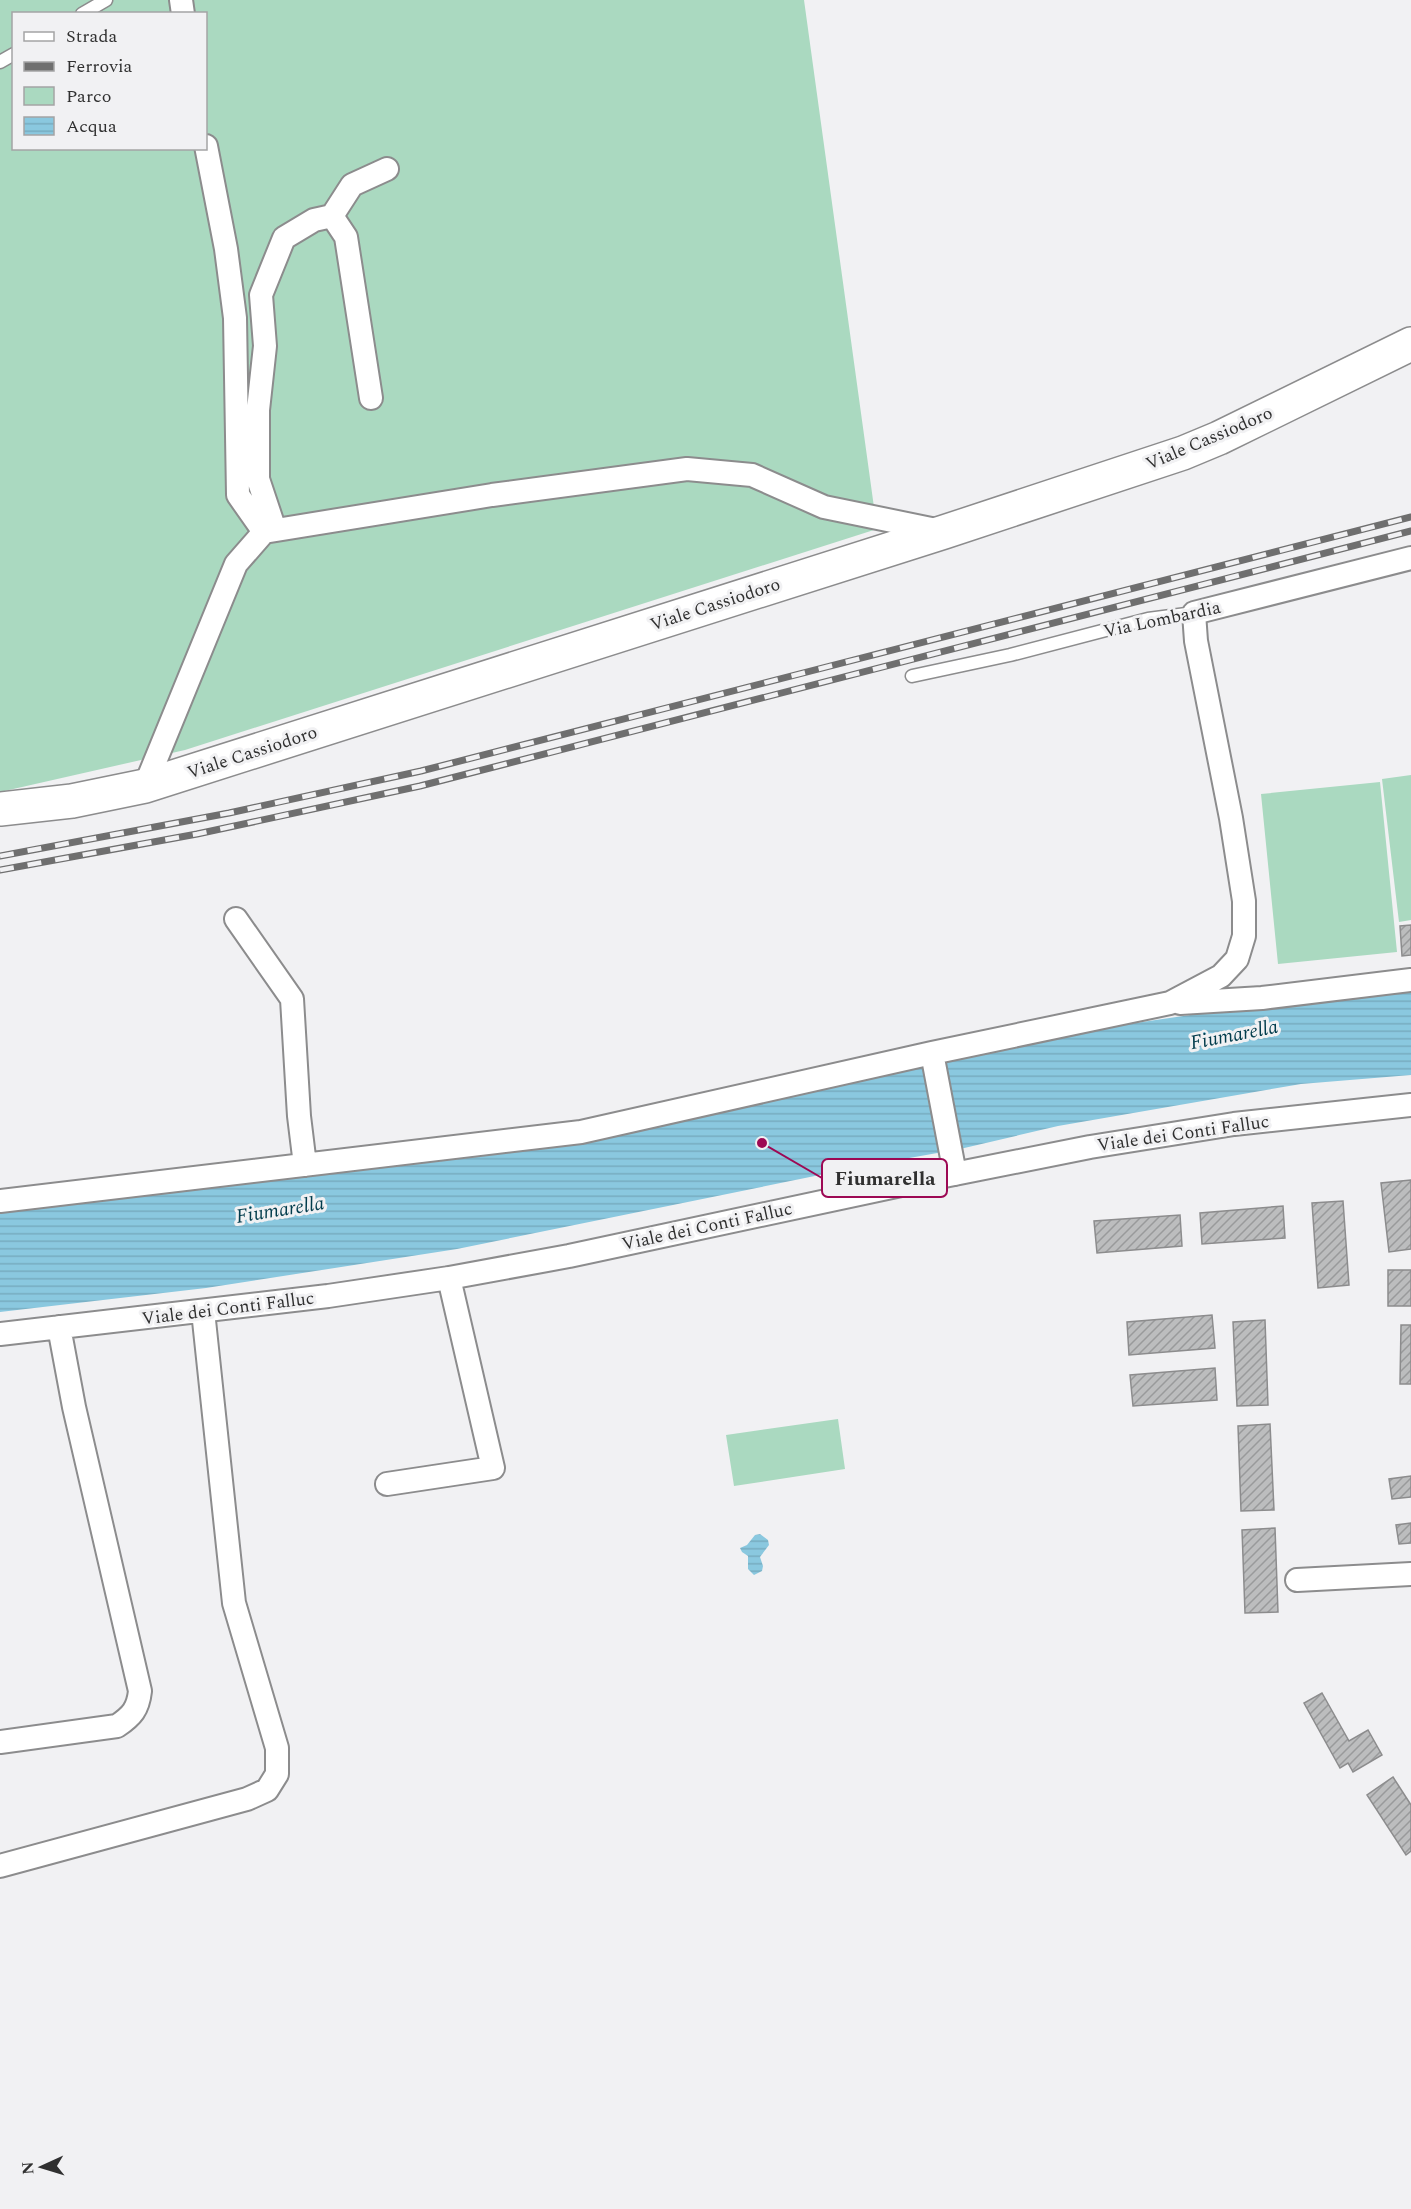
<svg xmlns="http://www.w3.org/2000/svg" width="1411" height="2209" viewBox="0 0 1411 2209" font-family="Spectral,serif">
<defs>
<pattern id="water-rules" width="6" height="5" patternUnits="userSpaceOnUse" patternTransform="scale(1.5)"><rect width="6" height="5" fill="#8ac8df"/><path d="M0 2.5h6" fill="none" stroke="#77acc0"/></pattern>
<pattern id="building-hatch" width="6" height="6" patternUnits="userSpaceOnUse" patternTransform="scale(1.5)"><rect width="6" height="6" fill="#bcbdbe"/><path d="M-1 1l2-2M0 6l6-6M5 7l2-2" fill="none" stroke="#999a9b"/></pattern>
</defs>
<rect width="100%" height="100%" fill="#f1f1f3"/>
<path fill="#aad9c0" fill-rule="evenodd" d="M0,0h804l73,529 -692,221 -185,42zM14,14h192v134h-192z
M1411,775v145l-12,2 -17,-143z
M1380,782l17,170 -119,12 -17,-170z
M838,1419l7,50 -111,17 -8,-51z"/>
<path fill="url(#water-rules)" d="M1411,991v84l-110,9 -243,42 -98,23 -96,17 -407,83 -251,39 -206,24v-99l484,-57 163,-31 440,-95 179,-26z
M760,1534l8,6 1,5 -9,12 3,9 -1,5 -8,4 -6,-6v-13l-6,-4 -2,-4 7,-3 8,-10z"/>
<path fill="url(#building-hatch)" stroke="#8c8c8d" stroke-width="1.5" d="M1411,925v30l-9,1 -2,-30z
M1411,1180v69l-22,3 -8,-69z
M1343,1201l6,84 -31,3 -6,-85z
M1283,1206l2,32 -83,6 -2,-31z
M1180,1215l2,31 -85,7 -3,-32z
M1388,1270h23v36h-23z
M1212,1315l3,33 -86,7 -2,-33z
M1265,1320l3,85 -31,1 -4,-84z
M1401,1325h10v59h-11z
M1215,1368l2,32 -84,6 -3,-31z
M1270,1424l4,86 -33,1 -3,-85z
M1411,1476v21l-19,2 -3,-20z
M1411,1523v20l-12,1 -3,-19z
M1275,1528l3,84 -33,1 -3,-83z
M1322,1693l27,48 19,-11 14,25 -29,17 -5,-9 -8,5 -36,-65z
M1393,1777l18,28v46l-5,4 -39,-60z"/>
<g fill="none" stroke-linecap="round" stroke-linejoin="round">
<defs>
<path id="lane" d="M82,14l24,-14
M0,62l14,-8
M912,676l98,-21 138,-36 46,-6"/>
<path id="street" d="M181,0l2,14
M206,146l20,103 9,69 3,177 26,37
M332,216l14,21 25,161
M275,530l-17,-51v-69l7,-64 -4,-51 23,-57 30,-18 18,-4 20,-31 35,-16
M145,786l91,-222 28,-32 228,-37 195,-26 65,6 72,32 117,24
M236,919l56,80 7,117 6,49
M1180,1003l82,-5 149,-18
M932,1053l23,121
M0,1201l581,-69 351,-79 238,-50 51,-27 16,-17 7,-23v-35l-13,-83 -35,-177 -2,-28 217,-55
M0,1334l328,-38 121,-18 120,-22 365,-78 156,-31 144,-23 177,-19
M387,1484l106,-16 -44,-190
M1297,1580l114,-6
M0,1742l117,-16c15,-10 21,-17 23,-35l-66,-284 -15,-80
M0,1866l247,-67 20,-9 10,-16v-26l-43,-145 -31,-292"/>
<path id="secondary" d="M0,809l72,-8 73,-15 799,-254 239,-79 36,-15 192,-94"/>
</defs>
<use href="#lane" stroke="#8c8c8d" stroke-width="15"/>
<use href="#street" stroke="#8c8c8d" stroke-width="26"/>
<use href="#secondary" stroke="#8c8c8d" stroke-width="36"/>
<use href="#lane" stroke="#fff" stroke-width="12"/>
<use href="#street" stroke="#fff" stroke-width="22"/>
<use href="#secondary" stroke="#fff" stroke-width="33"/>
<defs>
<path id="rail" d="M0,856l229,-43 192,-42 990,-254
M0,870l197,-36 223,-48 991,-255"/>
</defs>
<use href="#rail" stroke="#6f6f6f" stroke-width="7"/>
<use href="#rail" stroke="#f1f1f3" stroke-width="4.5" stroke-dasharray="14" stroke-linecap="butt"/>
</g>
<g text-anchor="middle" stroke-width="6" stroke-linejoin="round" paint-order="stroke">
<g font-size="18" fill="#303030" stroke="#f1f1f3">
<text transform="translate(1209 438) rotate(-23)" y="6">Viale Cassiodoro</text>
<text transform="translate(715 604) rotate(-18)" y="6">Viale Cassiodoro</text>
<text transform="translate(1162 619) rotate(-12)" y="6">Via Lombardia</text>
<text transform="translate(252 752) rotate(-18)" y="6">Viale Cassiodoro</text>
<text transform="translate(1183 1133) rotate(-8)" y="6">Viale dei Conti Falluc</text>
<text transform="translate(707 1226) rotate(-12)" y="6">Viale dei Conti Falluc</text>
<text transform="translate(228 1308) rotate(-7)" y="6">Viale dei Conti Falluc</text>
</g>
<g font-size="20" font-style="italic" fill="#023c4c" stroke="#f1f1f3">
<text transform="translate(1234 1034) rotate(-11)" y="7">Fiumarella</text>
<text transform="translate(280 1209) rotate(-9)" y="7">Fiumarella</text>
</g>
</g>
<path fill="none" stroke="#9d0954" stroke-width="2" d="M762 1143L822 1178"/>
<circle fill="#9d0954" stroke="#f1f1f3" stroke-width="2" cx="762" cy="1143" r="6"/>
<rect fill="#f1f1f3" stroke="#9d0954" stroke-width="2" x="822" y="1159" width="125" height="38" rx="6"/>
<g font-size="20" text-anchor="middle" font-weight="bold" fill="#303030">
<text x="885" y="1185">Fiumarella</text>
</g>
<rect x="12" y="12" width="195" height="138" fill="#f1f1f3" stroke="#a4a4a5" stroke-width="1.5"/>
<rect x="24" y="32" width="30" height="9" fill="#ffffff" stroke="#a4a4a5" stroke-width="1.5"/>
<text x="66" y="42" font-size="18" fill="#303030">Strada</text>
<rect x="24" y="62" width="30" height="9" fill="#6f6f6f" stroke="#a4a4a5" stroke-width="1.5"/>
<text x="66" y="72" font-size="18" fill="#303030">Ferrovia</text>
<rect x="24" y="87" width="30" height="18" fill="#aad9c0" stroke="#a4a4a5" stroke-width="1.5"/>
<text x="66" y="102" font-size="18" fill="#303030">Parco</text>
<rect x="24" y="117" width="30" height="18" fill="url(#water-rules)" stroke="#a4a4a5" stroke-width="1.5"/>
<text x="66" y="132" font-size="18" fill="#303030">Acqua</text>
<g transform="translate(42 2167) rotate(266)" stroke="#f1f1f3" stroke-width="4.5" paint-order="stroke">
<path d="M0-4.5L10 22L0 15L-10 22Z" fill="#303030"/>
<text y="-9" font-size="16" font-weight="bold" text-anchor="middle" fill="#303030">N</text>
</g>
</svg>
